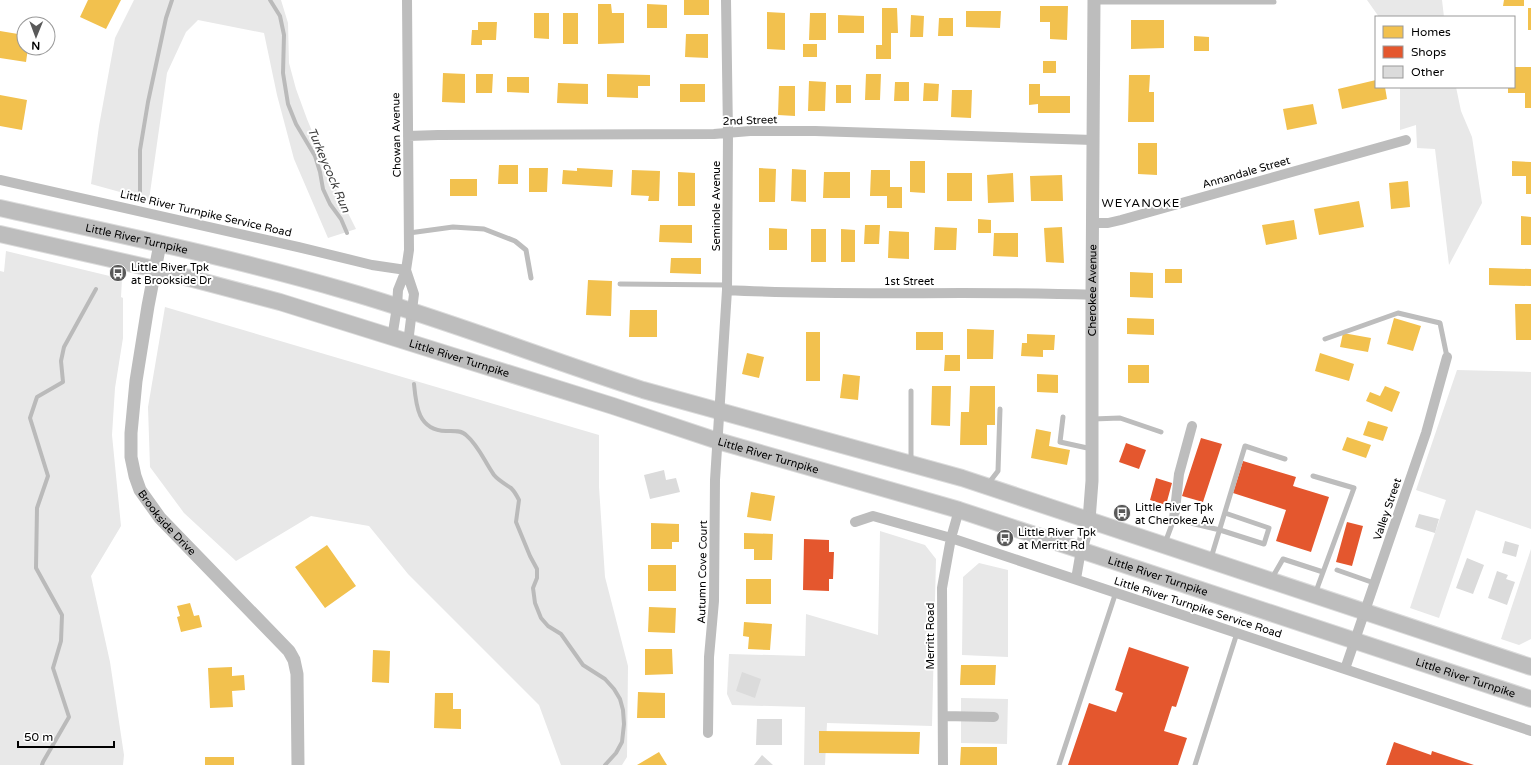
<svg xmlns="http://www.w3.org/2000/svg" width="1531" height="765" viewBox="0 0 1531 765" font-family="'Varela Round',sans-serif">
<rect width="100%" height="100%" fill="#fff"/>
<path fill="#e8e8e8" d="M134,0h147l7,23 1,40 7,26 11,30 28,68 21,42 -28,9 -34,-79 -17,-64 -13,-62 -66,-13 -12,12 -19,41 -18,127 -58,-16 8,-58 16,-88z
M1367,0h75l2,17h-65z
M1400,87h56l5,24 11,26 10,66 -33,62 -14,-116 -18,-1 -1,-23 -16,5z
M6,251l116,28 -1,18 2,1v40l-8,50 -3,47 9,91 -30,50 19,86 14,93 -1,10h-123v-494l4,1z
M165,307l434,128v52l6,90 23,89 -1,91 -5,8h-61l-22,-60 -131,-131 -39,-48 -58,-10 -75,45 -52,-48 -34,-46 -2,-60z
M1457,370l74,2v157l-55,-19 -37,108 -29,-10 36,-108 -30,-10z
M880,531l45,14 11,14 -4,167 -105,-3 -2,42h-21l1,-58 -73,-2 -5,-11 2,-40 76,2 1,-42 72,21z
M1531,549v90l-12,6 -18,-6z
M979,563l29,7v87l-46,-2 1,-78z
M961,698l47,1 -1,45 -46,-1z"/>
<path fill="#f2c14e" d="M88,0h33l-15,29 -26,-12z
M684,0h25v15h-25z
M1504,0h20v6h-21z
M598,4h13l1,9h12v30l-26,1z
M647,4l20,1v23h-20z
M1040,6h28l-1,34 -17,-1v-17h-10z
M882,8h15l1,25h-7v26h-15v-14h6z
M1528,8h3v22h-3z
M966,11h35l-1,17 -34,-1z
M767,12l18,1v37l-18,-1z
M534,13h15v26l-15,-1z
M563,13h15v31h-15z
M810,13h16v27h-17z
M838,15l26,1v17h-26z
M911,15l13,1 -1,21h-13z
M939,18h14v18h-15z
M1131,20h33v28l-33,1z
M478,22h19l-1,18h-14v5h-11l1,-15h6z
M0,31l24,4v13h4l-2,14 -26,-4z
M686,34h22v24l-23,-1z
M1194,36l15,1v14h-15z
M803,44h14v13h-14z
M1043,61h13v12h-13z
M1514,67h17v41h-6v-15h-17v-6h6z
M443,73l22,1v29l-23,-1z
M476,74h17l-1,19h-16z
M607,74l43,1v11h-12v12l-31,-1z
M866,74h15l-1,26h-15z
M1129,75h21l-1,17h5v30h-26z
M507,77h22v16l-22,-1z
M1376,80v7h9l2,12 -45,10 -4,-20z
M809,81l17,1 -1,29h-17z
M895,82h14v19h-15z
M558,83l30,1v20l-31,-1z
M924,83l15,1 -1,17h-15z
M680,84h25v18h-25z
M1029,84h11v12h30v17h-32v-9l-9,1z
M836,85h15v18h-15z
M779,86h16v30l-17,-1z
M952,90h20l-1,28 -20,-1z
M0,95l27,5 -5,30 -22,-4z
M1313,104l4,20 -30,6 -4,-21z
M1138,143h19v32l-19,-1z
M910,161h15v32l-15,-1z
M1512,161l19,1v32h-5v-18h-14z
M499,165h19v19h-20z
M529,168h19l-1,24h-18z
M577,168l36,2 -1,17 -50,-3 1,-14 14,1z
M759,168l17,1 -1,33h-16z
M792,169l14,1v32l-15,-1z
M632,170l28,1 -1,30h-11l1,-5 -18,-1z
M871,170h19v17h12v21h-15v-12h-17z
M678,172l17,1v33h-17z
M824,172h26v26h-27z
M947,173h25v28h-25z
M1013,173l1,29 -26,1 -1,-28z
M1062,175l1,26h-32l-1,-25z
M450,179h27v17h-27z
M1408,181l2,26 -19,2 -2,-26z
M1359,201l5,26 -45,8 -5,-26z
M1521,216l10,1v28h-10z
M978,219l13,1v13h-13z
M1294,220l3,19 -31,6 -4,-20z
M660,225h32v18l-33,-1z
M865,225h15l-1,19h-15z
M935,227l22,1 -1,22h-22z
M1062,227l2,36 -18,-1 -2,-34z
M769,228l18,1v21h-18z
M811,229h15v33h-15z
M841,229l14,1v32h-14z
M889,231l20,1v27l-21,-1z
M994,233h24v24l-25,-1z
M671,258h30v16l-31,-1z
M1489,268l42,1v17l-42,-1z
M1165,269h17v14h-17z
M1130,272l23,1v25l-23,-1z
M588,280l24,1 -1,35 -25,-1z
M1515,304h16v36h-15z
M630,310h27v27h-28z
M1127,318l27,1v16l-27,-1z
M1394,318l27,8 -8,25 -26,-7z
M967,329l27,1 -1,29h-26z
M806,332h14v49h-14z
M916,332h27v18h-27z
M1343,333l28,5 -3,14 -28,-5z
M1027,334l28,1 -1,15h-11v7l-22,-1 1,-13h5z
M747,353l17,4 -5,21 -17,-4z
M1320,353l34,11 -5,17 -34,-10z
M945,355h15v16h-16z
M1128,365h21v18h-21z
M843,374l17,2 -2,24 -18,-2z
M1037,374l21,1v18l-21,-1z
M932,386h19l-1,40 -19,-1z
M970,386h25v39h-8v20h-27l1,-33h8z
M1385,386l15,6 -8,20 -26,-11 4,-9 10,4z
M1368,421l20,6 -5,14 -20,-6z
M1036,429l15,3 -2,14 21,4 -3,15 -36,-7z
M1347,437l24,8 -5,13 -24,-8z
M751,492l24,4 -4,25 -24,-4z
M651,523l28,1v18h-7v7h-21z
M744,533l29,1 -1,26h-18v-11h-10z
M327,545l29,41 -31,22 -30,-41z
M648,565h28v26h-28z
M746,579h25v25h-25z
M190,603l4,13 5,-1 3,12 -21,5 -4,-15 3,-1 -3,-10z
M649,607l27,1 -1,25 -27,-1z
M744,622l28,2 -2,26 -22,-1 1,-12 -6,-1z
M645,649h27l1,25 -28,1z
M373,650l17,1 -1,32 -17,-1z
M961,665h35l-1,20h-35z
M232,667v9l12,-1 1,15 -13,1 1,16 -23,1 -2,-40z
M638,692l27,1v25h-28z
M435,693h18v16h8v20l-27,-1z
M819,731l101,1 -1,22 -100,-1z
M961,747h36v18h-37z
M659,752l8,13h-30z
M205,757h29v8h-29z"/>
<path fill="#e4572e" d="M1201,438l21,6 -19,58 -21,-6z
M1126,443l20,7 -7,19 -20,-7z
M1243,461l53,16 -3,9 36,11 -18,55 -35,-11 10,-31 -53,-17z
M1156,478l16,5 -6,22 -16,-5z
M1347,522l16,4 -11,40 -16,-4z
M804,539l25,1v12h5l-1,27h-4v12l-26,-1z
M1129,647l60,20 -13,40 -4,-1 -8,25 23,7 -9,27h-110l21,-62 27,9 7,-19 -8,-3z
M1394,742l37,13 1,-4 42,14h-88z"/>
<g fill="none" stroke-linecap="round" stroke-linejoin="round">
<path stroke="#bababa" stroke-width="4" d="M270,0l10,16 4,19 -1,38 5,31 8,20 19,32 5,16 3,17 7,15 11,15 6,14
M140,194v-44l8,-48 18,-84 6,-18
M414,384c2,22 4,46 32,47 6,0 15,-1 20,4 13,11 18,26 28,40 4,5 11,9 17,13 3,3 6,8 8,12l-3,22 14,34 7,13v9l-4,10 2,15 6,15 7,8 13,8 22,31 22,14 9,10 6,10 3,11 1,14 -2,18 -6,11 -11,12
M42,765l1,-3 26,-45 -16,-49 8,-27 1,-26 -26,-47 1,-60 11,-32 -18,-58 7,-21 26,-15 -2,-21 3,-14 32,-58"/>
</g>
<path fill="#dbdbdb" d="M664,470l2,10 10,-2 4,14 -30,7 -6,-24z
M1419,514l20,5 -4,14 -20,-6z
M1505,541l14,4 -3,12 -14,-4z
M1467,558l17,7 -11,29 -17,-6z
M1497,571l11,4 -2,4 9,3 -8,23 -19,-7z
M742,672l19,7 -6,19 -19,-7z
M757,719h25v26h-26z
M762,755l11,10h-19z"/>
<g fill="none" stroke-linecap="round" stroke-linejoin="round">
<defs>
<g id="primary">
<path id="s3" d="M0,208c115,26 230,49 343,82 102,29 200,68 300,100l319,88 569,189"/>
<path id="s4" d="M0,234l155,35 125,33 333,104 105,35 241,69 572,189"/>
</g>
</defs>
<use href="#primary" stroke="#dbdbdb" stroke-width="18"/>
<path stroke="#bdbdbd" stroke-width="5" d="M1095,2h179
M409,233l44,-6 31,2 31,12 11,9 5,28
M620,284l107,1
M1325,339l73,-26 42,10 7,34
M1063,417l-3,25 32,7
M1093,419l27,-1 41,14
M911,461v-70
M1313,476l41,12 -39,106
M988,484l10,-13 2,-62
M1165,543l9,-24 46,11 44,14 5,-16 -44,-15
M1211,558l34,-112 40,13
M1337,570l37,13
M1272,578l11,-19 40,13
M1059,765l57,-173
M1195,765l42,-132"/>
<path stroke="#bdbdbd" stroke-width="10" d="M408,136l30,-1 276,-1 36,-3h65l278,9
M0,180l298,67 74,18 34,5
M1093,223h15l13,-3 285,-80
M406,270l8,24 -6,49
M727,290c122,7 243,0 365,5
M392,338l5,-31 1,-17 8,-20 3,-20 -2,-250
M1174,519l5,-45 13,-48
M855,522l18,-6 78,22 580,193
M1076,579l5,-29
M1345,669l81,-236 21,-76
M943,716l51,1
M708,733l1,-76 5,-56 1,-121 12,-190 1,-157 -2,-133
M943,765l-1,-177 9,-50 8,-28"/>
<g stroke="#bdbdbd" stroke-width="13">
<path id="s1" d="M160,244l-12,62 -12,75 -5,52v24l4,19 5,14 20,28 129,133 5,9 3,14 1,91"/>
<path id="s2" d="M1081,550l8,-30 3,-39v-186l2,-295"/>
</g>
<use href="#primary" stroke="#bdbdbd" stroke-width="16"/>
</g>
<defs>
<symbol id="bus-disc" viewBox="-11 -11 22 22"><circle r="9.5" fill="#595959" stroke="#fff"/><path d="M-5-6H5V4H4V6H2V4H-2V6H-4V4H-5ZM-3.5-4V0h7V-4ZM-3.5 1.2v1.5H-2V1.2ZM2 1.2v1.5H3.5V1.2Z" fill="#fff"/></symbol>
</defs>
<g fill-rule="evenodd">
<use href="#bus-disc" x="108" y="263" width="20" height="20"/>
<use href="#bus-disc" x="1112" y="503" width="20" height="20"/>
<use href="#bus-disc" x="995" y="528" width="20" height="20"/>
</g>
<g text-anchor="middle" stroke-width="4" stroke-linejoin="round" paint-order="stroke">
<g font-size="11" fill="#000" stroke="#fff">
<text transform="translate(750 120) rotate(-2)" y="4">2nd Street</text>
<text transform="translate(396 135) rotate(-91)" y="4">Chowan Avenue</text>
<text transform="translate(1246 172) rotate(-16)" y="4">Annandale Street</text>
<text transform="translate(716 206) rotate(-90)" y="4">Seminole Avenue</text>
<text transform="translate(206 213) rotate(13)" y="4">Little River Turnpike Service Road</text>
<text dy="4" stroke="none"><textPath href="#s3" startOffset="140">Little River Turnpike</textPath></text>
<text x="909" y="285">1st Street</text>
<text dy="4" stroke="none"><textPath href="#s2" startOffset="261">Cherokee Avenue</textPath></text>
<text dy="4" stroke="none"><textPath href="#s4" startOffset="476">Little River Turnpike</textPath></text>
<text dy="4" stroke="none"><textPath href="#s4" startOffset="800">Little River Turnpike</textPath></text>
<text transform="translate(1387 509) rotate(-71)" y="4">Valley Street</text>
<text dy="4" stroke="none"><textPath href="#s1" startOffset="292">Brookside Drive</textPath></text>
<text transform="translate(702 572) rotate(-89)" y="4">Autumn Cove Court</text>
<text dy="4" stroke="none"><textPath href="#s4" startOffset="1208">Little River Turnpike</textPath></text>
<text transform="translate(1198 607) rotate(18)" y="4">Little River Turnpike Service Road</text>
<text transform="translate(930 636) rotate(-90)" y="4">Merritt Road</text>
<text dy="4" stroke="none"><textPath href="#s4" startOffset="1532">Little River Turnpike</textPath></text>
</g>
<g font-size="11" fill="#000" stroke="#fff" text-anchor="start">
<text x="131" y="271">Little River Tpk<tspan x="131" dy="13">at Brookside Dr</tspan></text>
<text x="1135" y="511">Little River Tpk<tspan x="1135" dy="13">at Cherokee Av</tspan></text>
<text x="1018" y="536">Little River Tpk<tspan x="1018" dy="13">at Merritt Rd</tspan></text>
</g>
<g font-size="12" font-style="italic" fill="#3d3d3d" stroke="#fff">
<text transform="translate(329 170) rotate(67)" y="4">Turkeycock Run</text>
</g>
<g font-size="12" letter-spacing="1" fill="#000" stroke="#fff">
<text x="1141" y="207">WEYANOKE</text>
</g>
</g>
<rect x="1375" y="16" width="140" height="72" fill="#ffffff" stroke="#999999"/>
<rect x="1383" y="26" width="20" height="12" fill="#f2c14e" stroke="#999999"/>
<text x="1411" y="36" font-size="12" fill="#000000">Homes</text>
<rect x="1383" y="46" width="20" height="12" fill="#e4572e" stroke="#999999"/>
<text x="1411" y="56" font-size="12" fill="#000000">Shops</text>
<rect x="1383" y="66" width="20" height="12" fill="#dbdbdb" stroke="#999999"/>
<text x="1411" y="76" font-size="12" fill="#000000">Other</text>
<g transform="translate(36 36) rotate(181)"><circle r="19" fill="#ffffff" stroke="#999999"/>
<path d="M0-3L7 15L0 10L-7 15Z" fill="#595959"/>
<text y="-6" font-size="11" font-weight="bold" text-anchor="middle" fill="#000000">N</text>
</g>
<path d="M18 741v6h96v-6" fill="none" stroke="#000000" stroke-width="2"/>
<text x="24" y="741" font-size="12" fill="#000000" stroke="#ffffff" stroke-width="3" paint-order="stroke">50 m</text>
</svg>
